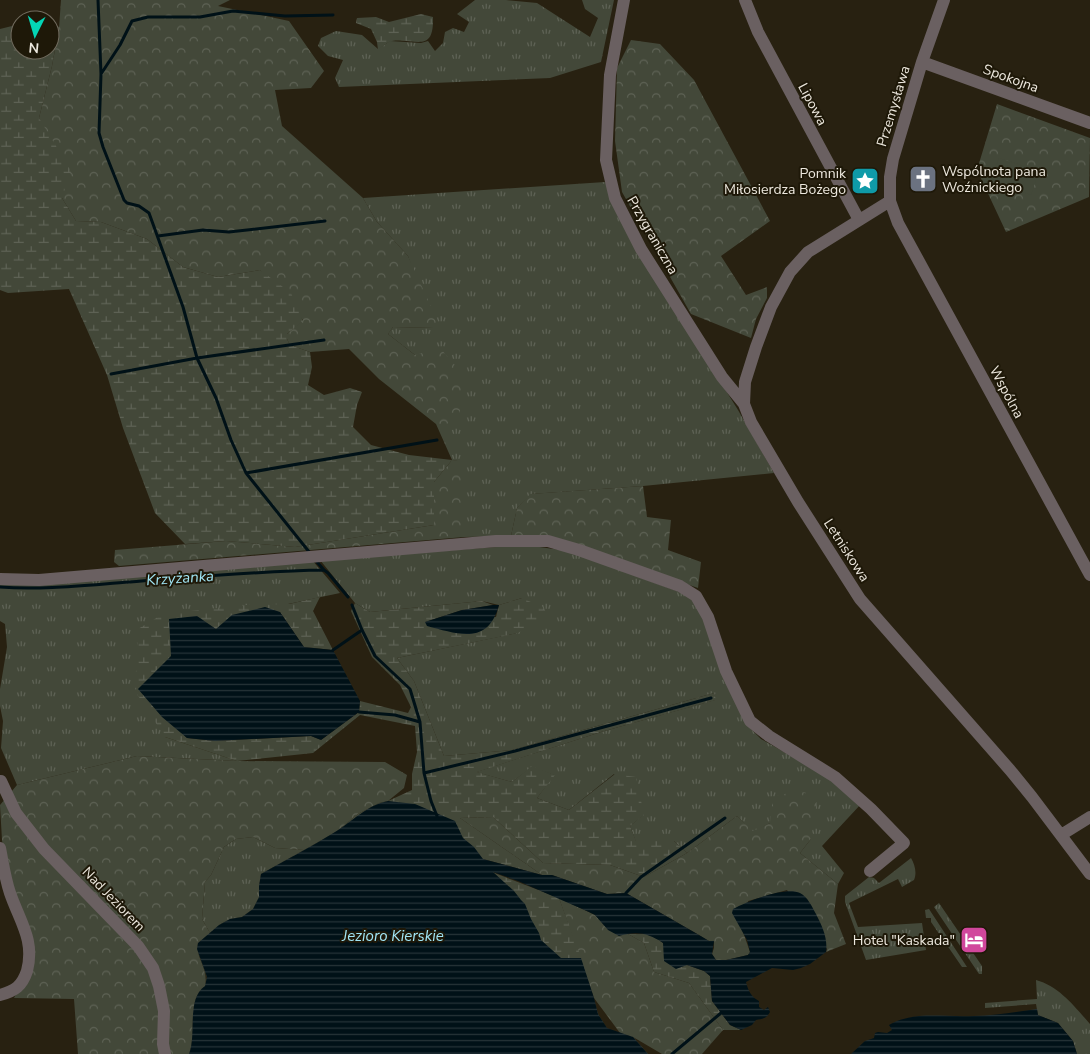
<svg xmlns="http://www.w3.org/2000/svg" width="1090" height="1054" viewBox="0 0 1090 1054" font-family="'Nunito Sans',sans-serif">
<defs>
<pattern id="grass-tufts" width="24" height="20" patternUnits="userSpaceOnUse" patternTransform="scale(1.25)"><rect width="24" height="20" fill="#434839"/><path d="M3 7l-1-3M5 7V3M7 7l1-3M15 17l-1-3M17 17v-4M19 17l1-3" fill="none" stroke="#5e6255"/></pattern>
<pattern id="forest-crowns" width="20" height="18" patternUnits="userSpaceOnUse" patternTransform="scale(1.25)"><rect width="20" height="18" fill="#434839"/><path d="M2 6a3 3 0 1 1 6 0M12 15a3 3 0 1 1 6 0" fill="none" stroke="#5e6255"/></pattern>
<pattern id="wetland-marsh" width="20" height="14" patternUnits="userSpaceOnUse" patternTransform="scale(1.25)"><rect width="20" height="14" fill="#434839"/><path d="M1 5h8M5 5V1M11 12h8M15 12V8" fill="none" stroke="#5e6255"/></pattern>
<pattern id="water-rules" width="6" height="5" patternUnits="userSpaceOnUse" patternTransform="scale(1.25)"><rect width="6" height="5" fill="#001117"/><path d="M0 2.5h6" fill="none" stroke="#263438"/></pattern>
</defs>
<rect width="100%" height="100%" fill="#282111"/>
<path fill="url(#grass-tufts)" d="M475,0h31l31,3 53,34 8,-19 -13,-9 -3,-9h32l-13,62 -51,16 -211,9 -4,-9 8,-18 -15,-4 -10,-10 3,-8 15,-7 26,4 16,14 12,-8 31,2 7,-2 7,10 8,-8 2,-11 8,-4 11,4 5,-10 -12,-8z
M605,182l37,74 96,154 36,63 -131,13 -112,8 -14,14 -6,28 -47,1v-75l-12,-2 -16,-36h10l-31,-69 -27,-21 5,-7 41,1 -26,-72 -31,-34 -14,-24z
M525,545l43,6 125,46 12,21 41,106 15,15 65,37 35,28 -39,42 22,27 -6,11 -38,-31 11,-14 -41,-16 -17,9 -16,-16 -50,37 -13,-12 -38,1 -6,-16 13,-11 -2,-9 -27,-32 -45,36 -32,-12 17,-23 -22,-8 -20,15 -36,-10 125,-40 114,-32 -1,-7 -202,57 -68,6 -30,-75 -17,-23 120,-25 5,-35 -23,7 -17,-4 -112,11 -15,-9 -35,-43z
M312,560l28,33 -52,11 -123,133 72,24 -100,-5 -120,29 -16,-37 2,-27 -3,-15v-17l7,-42 -2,-23 -5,-3v-39z
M253,837l22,11 29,2 -43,24 -2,12v11l-6,12 -11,8 -12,2 -11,6 -9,8 -8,-14 3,-37 6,-7 13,-28 12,-8z
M911,858c4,7 6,15 3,22l-12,7 -4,-8 -49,24 9,24 64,-4 4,27 -60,10 -21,-58v-6l24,-19 5,1 5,5z
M939,903l43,63v8h-3l-45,-67z
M929,909l38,58h-5l-31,-45v-4h-5l-1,-8z
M1036,980c23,6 39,27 54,44v30h-13l-4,-13 -15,-18 -20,-8 -2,-11 -51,4v-5l52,-4z"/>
<path fill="url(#forest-crowns)" d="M61,0h169l-12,6 71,15 35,50 -13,17 -36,2 7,36 81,72 14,24 31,34 30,66 -4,6 -41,-1 -5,7 27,21 25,-7 20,23 4,25 -7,25 -11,3h-10l-57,-45 -30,-30 -39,3 -20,-7 -3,-6v-5l16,-14 -43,-50 -42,7 -35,-10 -36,-28 -46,-17 -25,-1 -14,-23 -23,-80 13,-52 7,-38z
M631,40l29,4 34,36 76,141 -49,35 25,39 21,-8v11l-11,21 -5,19 -60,-24 -69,-122 -7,-51 2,-73z
M997,104l93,34 -1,59 -83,35 -29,-62z
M452,460l12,1v76l-345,29 -5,-4 1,-12 111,-9 69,6 139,-22v-43z
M643,486l4,31 24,3 -3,30 33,12 -3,26 -75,-26 -112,-26 6,-28 13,-14z
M137,756l100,5 148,1 22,13 -3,13 -16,13 -9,2 -21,11 -22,18 -32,18 -29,-2 -22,-11 -17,2 -12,8 -13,28 -6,7 -3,37 8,14 -12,10c-3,15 11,25 7,43 -19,13 -8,48 -16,68h-111l-4,-55 -60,-1 17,-34 -24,-88 -5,-36 -2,-35 17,-20z
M800,790l17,11 -6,38 -11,14 38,31 -4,29 12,31 -20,8 1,-3 -40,-59 -39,11 -5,31 7,20 -2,3 -22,5h-10l-4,-6 2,-6v-7h-5l-10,-6 -73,-42 -19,1 -55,-19h-10l-82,-57 33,-1 50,46 67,2 34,12 43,-24 50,-37 16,15 17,-8 3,-26z
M559,898l36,17 13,14 20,5 16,9 10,29 35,11 34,47 -21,24h-40l-29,-17 -13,-4 -26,-35z"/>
<path fill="url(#wetland-marsh)" d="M421,14l12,3c1,37 -17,21 -41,24 -5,1 -10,6 -14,9l-1,-8 -6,-13 -15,-6 1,-5 19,-1 13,5z
M50,22l9,5 -7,39 -13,52 32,53 -9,27 14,23 25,1 46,17 36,28 35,10 42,-7 31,23 12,28 -16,13v5l3,6 20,7 2,15 -4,18 16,10 26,-7 12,4 -5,13 -4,22 18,18 38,10 43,5 -18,22v43l-139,22 -69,-6 -41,3 -30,-31 -32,-85 -16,-53 -38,-86 -61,4 -8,-3v-261l20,-5v26h30z
M320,597l-7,14 20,39 -29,-3 -24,-35 -48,3 -17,15 -46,-10 2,36 -33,33 49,49 28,3 96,-5 10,4 38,-28 1,-11 48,12 3,-6 -11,-22 -28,-28 -21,-46 4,-8 15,9 112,-11 11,4 -31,5 -37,12 71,-5 3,-12 23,-7 22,10 3,7 -29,18 -121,25 17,23 30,75 68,-6 202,-57 2,7 -115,32 -124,40 35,10 20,-16 23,9 -18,23 32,12 46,-36 21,3 8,38 -14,11 6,15h38l13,12 -43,24 -34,-12 -67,-2 -50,-46 -33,1 82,57 -59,-16 9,13 67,26 24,65 15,51 9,15 26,8 15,17h-459c8,-20 -3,-55 16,-68l2,-9 -10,-28 1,-6 21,-18 11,-6 12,-2 11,-8 6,-12v-11l2,-12 75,-42 22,-18 21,-11 9,-2 24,-11v-16l5,-22 -2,-26 -55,-11 -47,38 -76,8 -72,-24 -30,-46 3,-62 25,-15 83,-9 43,-1z
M628,934h22l13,9 24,22 17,6 6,5 2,25 18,24 11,5h-18l-34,-47 -35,-11 -10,-29z"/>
<path fill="#434839" d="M999,158l40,13 -8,24 -40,-14z"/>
<path fill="url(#water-rules)" d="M493,605h6c-11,41 -41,29 -72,21l-2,-4 37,-12z
M265,607l15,5 24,35 29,3 27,51 -1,11 -38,28 -10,-4 -96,5 -28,-3 -25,-21 -24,-28 33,-33 -2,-37 28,-3 19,13 16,-14z
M388,801l27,3 40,17 8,17 11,9 9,12 59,16h10l55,19 19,-1 73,42 10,6h5l-2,13 4,6h10l22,-5 2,-3 -3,-12 -15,-27 1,-4c14,-8 53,-23 67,-16 8,4 12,14 16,21 6,12 12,24 10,38l-16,12 -9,4 -8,2 -21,-2 -26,14c2,8 5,15 13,19v6l5,3 4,-3 2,5c-3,6 -7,7 -14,8l-4,5 -11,5 -11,-5 -18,-24 -2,-25 -6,-5 -17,-6 -11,4 -12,-8 -1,-18c-15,-10 -26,-12 -44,-7l-11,-6 -13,-15 -6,-3 -71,-31 -25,-9 21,19 7,9 4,4 6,15 8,14 2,7 20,18h20l13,40 4,16 9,14 26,9 15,17h-459c8,-20 -3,-55 16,-68l2,-9 -10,-28 1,-6 21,-18 11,-6 12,-2 11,-8 6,-12v-11l2,-12c24,-14 50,-27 74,-42 18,-11 32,-27 53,-31z
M1037,1009l1,6 20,8 15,18 4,13h-226l14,-13 9,-3 1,-5 3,-1 9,1 5,-3 -3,-5c25,-15 57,-7 85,-9 21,-1 42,-4 63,-7z"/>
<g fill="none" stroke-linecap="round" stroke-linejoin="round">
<path stroke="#001117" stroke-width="3" d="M98,0l3,74 -2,59 4,14 21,53 3,3 12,3 10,7 34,94 14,51 19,40 15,42 15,33 64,80
M101,74l19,-29 12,-24 16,-4h52l33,-6 52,5 48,-1
M158,236l45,-6 26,2 96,-11
M111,374l86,-16 127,-18
M246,473l191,-33
M317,562l7,8
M0,587c43,3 87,-2 130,-5 65,-5 129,-11 194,-12l4,3 20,24
M352,605l10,25 13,26 35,33 10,33 4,51 7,28 6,15
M333,650l29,-20
M359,712l36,3 25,7
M424,773l91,-22 196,-53
M626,893l15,-16 84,-59
M672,1054l49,-41"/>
<path stroke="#6a6061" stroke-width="12" d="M624,0l-14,75 -4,85 9,38 26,51 81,128 22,27
M745,0l13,32 101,188
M944,0l-22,62 -29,97 -3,18v24l8,22 192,352
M922,62l168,61
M890,201l-82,51 -18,20 -19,35 -15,40 -11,35 -1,22 7,18 47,80 62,97 150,171 22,27 58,77
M0,579l39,1 457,-39h52l31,9 101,36 16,10 12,21 18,54 24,50 19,15 66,41 36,32 33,34 -34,28
M1,781l15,32 28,36 94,97 15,22 6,18 5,25 -1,33 2,10
M1061,835l29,-18
M0,848c3,15 5,30 10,45 10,29 25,47 17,78 -5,15 -12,20 -27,24"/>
</g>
<defs>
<symbol id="church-square" viewBox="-11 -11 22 22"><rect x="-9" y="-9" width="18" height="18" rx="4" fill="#6b7280" stroke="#1e1808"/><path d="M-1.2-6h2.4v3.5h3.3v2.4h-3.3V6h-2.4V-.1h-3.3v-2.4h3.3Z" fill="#fff"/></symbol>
<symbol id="sight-square" viewBox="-11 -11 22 22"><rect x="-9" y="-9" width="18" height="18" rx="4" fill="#0f9aa8" stroke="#1e1808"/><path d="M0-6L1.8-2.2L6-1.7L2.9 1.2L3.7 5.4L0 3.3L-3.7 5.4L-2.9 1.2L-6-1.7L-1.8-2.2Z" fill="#fff"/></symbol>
<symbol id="hotel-square" viewBox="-11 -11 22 22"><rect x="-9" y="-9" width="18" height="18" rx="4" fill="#d1479c" stroke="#1e1808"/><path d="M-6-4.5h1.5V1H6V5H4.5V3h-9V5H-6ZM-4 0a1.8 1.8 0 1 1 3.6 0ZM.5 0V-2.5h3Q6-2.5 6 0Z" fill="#fff"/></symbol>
</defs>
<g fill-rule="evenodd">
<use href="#church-square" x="907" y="163" width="32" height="32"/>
<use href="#sight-square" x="849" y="165" width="32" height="32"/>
<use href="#hotel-square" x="958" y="924" width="32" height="32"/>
</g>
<g text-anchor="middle" stroke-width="4" stroke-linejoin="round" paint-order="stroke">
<g font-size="14" fill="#ede8de" stroke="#1e1808">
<text transform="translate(1011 78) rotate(20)" y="5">Spokojna</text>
<text transform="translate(813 104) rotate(62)" y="5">Lipowa</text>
<text transform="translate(893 106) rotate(-73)" y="5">Przemysława</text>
<text transform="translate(653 235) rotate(60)" y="5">Przygraniczna</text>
<text transform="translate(1007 392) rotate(62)" y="5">Wspólna</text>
<text transform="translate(847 550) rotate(57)" y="5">Letniskowa</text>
<text transform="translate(114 899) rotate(46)" y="5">Nad Jeziorem</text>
</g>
<g font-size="14" fill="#ede8de" stroke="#1e1808" text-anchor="end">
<text x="942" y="176" text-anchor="start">Wspólnota pana<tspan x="942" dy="16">Woźnickiego</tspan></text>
<text x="846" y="178">Pomnik<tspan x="846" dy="16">Miłosierdza Bożego</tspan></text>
<text x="955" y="945">Hotel "Kaskada"</text>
</g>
<g font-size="15" font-style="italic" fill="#a1e5f5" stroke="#1e1808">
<text transform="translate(180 578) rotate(-4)" y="5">Krzyżanka</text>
<text x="393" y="941">Jezioro Kierskie</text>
</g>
</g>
<g transform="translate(35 35) rotate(185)"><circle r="24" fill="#1e1808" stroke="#716b5e"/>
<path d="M0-4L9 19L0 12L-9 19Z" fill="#04d5b6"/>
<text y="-8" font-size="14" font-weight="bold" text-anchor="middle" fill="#ede8de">N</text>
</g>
</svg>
